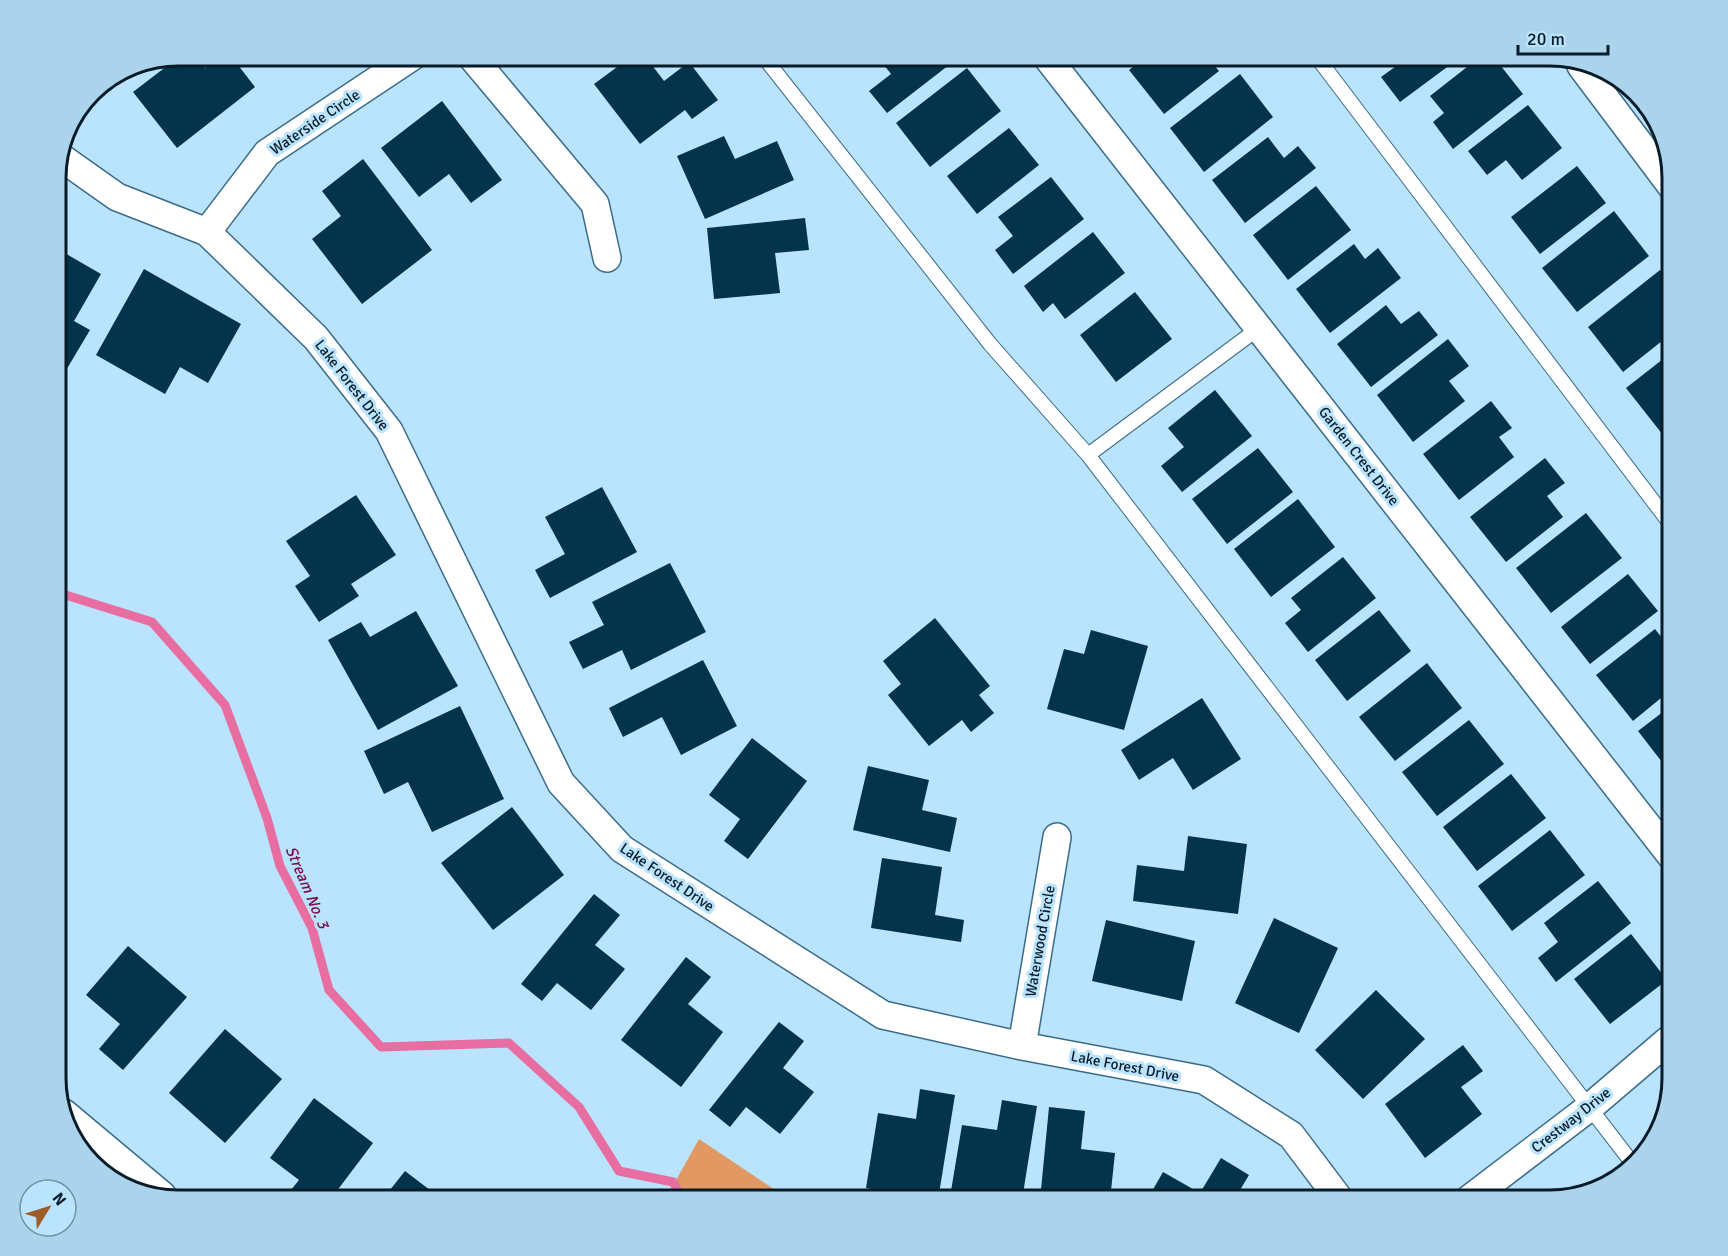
<svg xmlns="http://www.w3.org/2000/svg" width="1728" height="1256" viewBox="0 0 1728 1256" font-family="Signika,sans-serif">
<rect width="100%" height="100%" fill="#bae3fd"/>
<path fill="#e29863" d="M699,1139l91,61h-125z"/>
<g fill="none" stroke-linecap="round" stroke-linejoin="round">
<path stroke="#e86ea1" stroke-width="9" d="M56,592l96,30 73,83 42,113 13,48 32,62 17,62 52,57 128,-4 70,64 40,64 54,11 10,18"/>
</g>
<path fill="#03344c" d="M180,56h16l9,12 16,-12h10l24,31 -78,61 -44,-56z
M632,56h13l19,25 25,-19 29,38 -26,19 -7,-9 -45,34 -46,-60z
M877,56h79l2,2 -71,55 -18,-22 22,-17z
M1147,56h59l13,15 -55,43 -35,-44z
M1404,56h58l-62,46 -19,-25 25,-18z
M1481,56h12l30,38 -70,55 -20,-27 11,-9 -14,-17z
M967,68l34,43 -71,56 -34,-44z
M1240,74l33,43 -69,55 -34,-44z
M442,101l60,79 -31,23 -22,-29 -30,23 -38,-49z
M1528,105l34,43 -40,32 -16,-20 -19,15 -19,-24z
M1009,128l30,37 -62,49 -30,-38z
M724,136l11,23 42,-18 17,39 -89,39 -28,-63z
M1268,137l16,21 14,-12 18,22 -71,55 -33,-43z
M363,159l69,91 -70,54 -50,-65 29,-23 -19,-25z
M1577,166l29,37 -66,51 -29,-37z
M1051,177l33,42 -71,55 -18,-24 18,-14 -15,-19z
M1316,186l35,44 -63,50 -35,-45z
M1614,211l35,45 -72,56 -35,-44z
M805,218l4,32 -34,3 5,40 -66,6 -7,-71z
M1093,232l32,41 -60,46 -12,-16 -10,9 -19,-26z
M1354,244l11,15 13,-11 23,30 -71,55 -34,-44z
M56,248l45,26 -27,47 16,9 -25,42 -9,-5z
M144,269l97,55 -33,59 -28,-16 -15,27 -69,-39z
M1660,270l12,16v47l-49,39 -35,-45z
M1135,292l37,47 -56,43 -36,-47z
M1386,305l15,19 18,-13 19,24 -67,52 -34,-43z
M1448,339l21,27 -20,15 16,20 -52,41 -36,-47z
M1672,352v75l-9,8 -37,-47z
M1215,390l37,46 -70,56 -21,-26 23,-19 -16,-19z
M1491,401l21,27 -13,9 15,20 -55,43 -36,-46z
M1258,448l35,44 -66,52 -35,-45z
M1545,458l20,25 -18,13 16,21 -57,45 -36,-45z
M602,487l35,65 -87,46 -15,-28 30,-16 -20,-37z
M356,495l40,60 -45,29 8,12 -40,26 -24,-36 15,-10 -24,-35z
M1298,499l37,48 -64,50 -37,-48z
M1586,513l36,45 -71,55 -35,-45z
M1343,557l33,41 -68,54 -23,-29 16,-13 -10,-12z
M670,563l36,69 -75,38 -9,-20 -39,19 -14,-27 35,-17 -12,-23z
M1628,574l30,37 -68,53 -29,-37z
M1379,610l32,41 -64,50 -32,-41z
M416,611l42,75 -80,44 -50,-90 33,-18 9,15z
M935,618l55,68 -11,9 15,18 -23,19 -9,-12 -33,26 -41,-51 13,-11 -18,-23z
M1655,629l15,19 2,-2v43l-39,32 -37,-46z
M1091,630l57,16 -24,84 -77,-21 17,-60 20,5z
M703,660l34,66 -56,29 -19,-38 -39,20 -14,-29z
M1427,663l35,45 -67,53 -36,-44z
M1202,698l39,61 -48,31 -20,-32 -34,22 -18,-30z
M1672,705v70l-34,-44z
M460,706l44,93 -72,33 -24,-50 -24,12 -20,-43z
M1469,720l35,44 -67,52 -35,-44z
M752,738l55,43 -59,78 -24,-18 16,-22 -31,-24z
M868,766l61,14 -7,30 35,8 -7,34 -97,-22z
M1511,774l35,44 -69,53 -34,-44z
M512,807l52,68 -71,55 -52,-67z
M1550,830l35,45 -73,56 -34,-45z
M1188,836l59,8 -9,70 -105,-13 4,-36 47,6z
M882,858l60,9 -7,48 29,5 -3,22 -90,-14z
M1598,881l33,42 -75,59 -18,-24 20,-16 -14,-19z
M594,894l26,21 -25,30 30,24 -34,41 -34,-27 -15,18 -21,-17z
M1274,918l64,30 -39,85 -64,-30z
M1106,920l89,21 -13,60 -90,-20z
M1631,934l36,46 -57,44 -36,-45z
M128,946l59,51 -64,73 -24,-21 21,-25 -34,-29z
M686,957l25,20 -23,27 35,28 -42,55 -60,-47z
M1376,990l49,49 -62,60 -48,-49z
M779,1022l25,19 -21,27 31,24 -34,42 -34,-27 -16,20 -21,-17z
M225,1029l57,50 -57,64 -56,-50z
M1463,1045l20,26 -22,16 21,27 -57,44 -40,-54z
M920,1089l35,6 -17,105 -72,-12 12,-75 38,6z
M314,1098l59,45 -43,57h-47l16,-20 -29,-22z
M1002,1100l35,6 -15,94h-49l-23,-3 12,-72 35,5z
M1049,1107l36,4 -4,38 34,4 -5,47h-70z
M1221,1158l28,17 -15,25h-87l16,-28 37,21z
M405,1171l38,29h-61z"/>
<g fill="none" stroke-linecap="round" stroke-linejoin="round">
<defs>
<path id="service" d="M763,56l227,288 98,111 171,-127
M1316,56l356,470
M1088,455l545,709"/>
<path id="minor" d="M471,56l124,148 12,54
M1046,56l626,801
M1581,66l91,121
M59,156l58,41 90,35 109,106 73,93 172,352 61,66 261,166 139,31 182,34 87,55 49,65
M207,232l60,-79 146,-97
M1022,1046l35,-209
M64,1113l98,82
M1468,1200l122,-93 82,-70"/>
</defs>
<use href="#service" stroke="#3a6c89" stroke-width="16"/>
<use href="#minor" stroke="#3a6c89" stroke-width="30"/>
<use href="#service" stroke="#fff" stroke-width="14"/>
<use href="#minor" stroke="#fff" stroke-width="27"/>
</g>
<g text-anchor="middle" stroke-width="6" stroke-linejoin="round" paint-order="stroke">
<g font-size="15" fill="#071c28" stroke="#bae3fd">
<text transform="translate(315 122) rotate(-34)" y="5">Waterside Circle</text>
<text transform="translate(352 385) rotate(52)" y="5">Lake Forest Drive</text>
<text transform="translate(1359 456) rotate(52)" y="5">Garden Crest Drive</text>
<text transform="translate(667 877) rotate(34)" y="5">Lake Forest Drive</text>
<text transform="translate(1040 941) rotate(-80)" y="5">Waterwood Circle</text>
<text transform="translate(1125 1066) rotate(11)" y="5">Lake Forest Drive</text>
<text transform="translate(1571 1120) rotate(-38)" y="5">Crestway Drive</text>
</g>
<g font-size="16" font-style="italic" fill="#7d0a48" stroke="#bae3fd">
<text transform="translate(308 887) rotate(67)" y="6">Stream No. 3</text>
</g>
</g>
<path d="M0 0H1728V1256H0ZM178 66H1550A112 112 0 0 1 1662 178V1078A112 112 0 0 1 1550 1190H178A112 112 0 0 1 66 1078V178A112 112 0 0 1 178 66Z" fill="#acd3ec" fill-rule="evenodd"/>
<path fill="none" stroke="#071c28" stroke-width="3" d="M178 66H1550A112 112 0 0 1 1662 178V1078A112 112 0 0 1 1550 1190H178A112 112 0 0 1 66 1078V178A112 112 0 0 1 178 66Z"/>
<g transform="translate(48 1208) rotate(52)"><circle r="28" fill="#bae3fd" stroke="#7293a8" stroke-width="1.5"/>
<path d="M0-4.5L10 22L0 15L-10 22Z" fill="#9e5c28"/>
<text y="-9" font-size="16" font-weight="bold" text-anchor="middle" fill="#071c28">N</text>
</g>
<path d="M1518 45v9h90v-9" fill="none" stroke="#071c28" stroke-width="3"/>
<text x="1527" y="45" font-size="18" fill="#071c28" stroke="#bae3fd" stroke-width="4.5" paint-order="stroke">20 m</text>
</svg>
